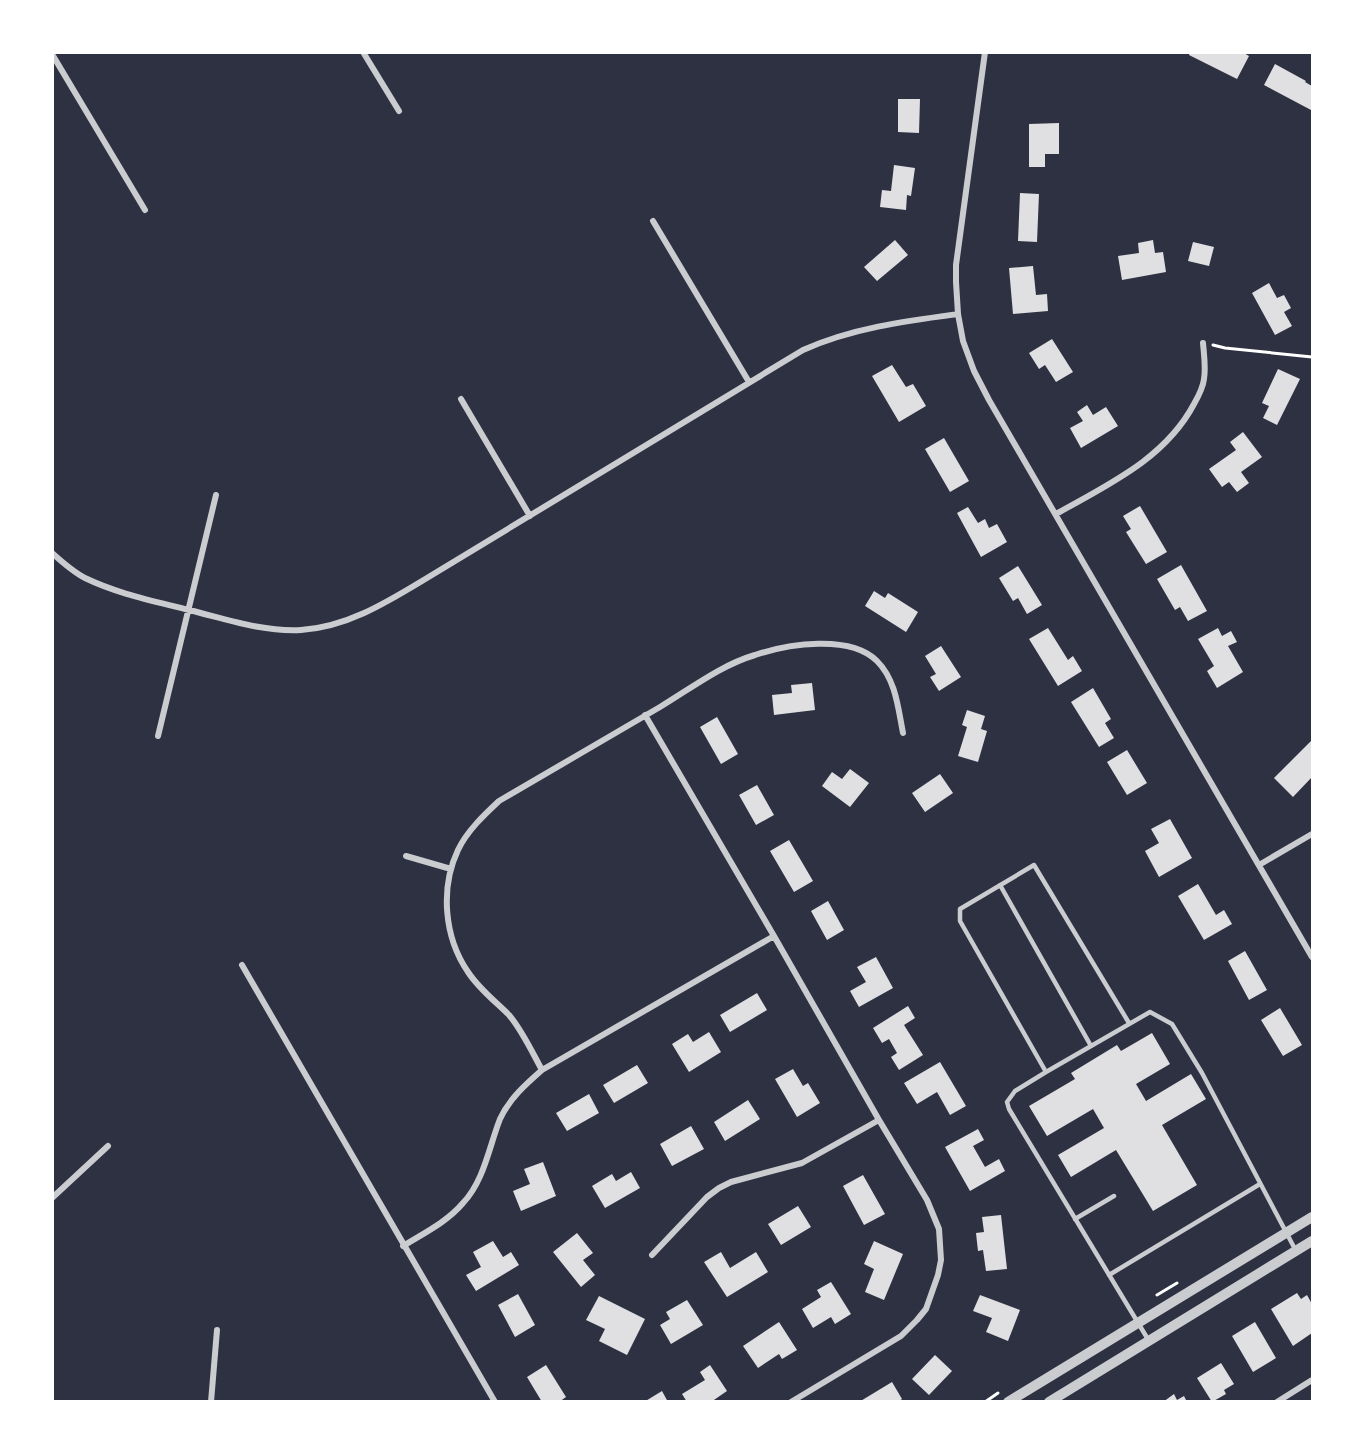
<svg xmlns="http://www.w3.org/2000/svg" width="1365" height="1454" viewBox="0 0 1365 1454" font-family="Montserrat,sans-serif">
<rect width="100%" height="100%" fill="#2d3142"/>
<path fill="#e0e0e3" d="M1190,52h52l7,4 -12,23 -48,-24z
M1275,64l31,17 -1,1 7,4 -1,24 -47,-25z
M898,99h22l-1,34 -21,-1z
M1059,123v31h-14v13h-16v-43z
M894,165l21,3 -4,28 -4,-1 -1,15 -26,-3 2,-17 9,1z
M1020,193l19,1 -2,48 -19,-1z
M895,240l13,15 -31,26 -13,-14z
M1153,240l2,13 8,-1 3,20 -44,8 -4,-24 21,-3 -1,-10z
M1193,242l21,5 -5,19 -21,-5z
M1033,266l3,29 11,-1 1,17 -35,3 -4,-46z
M1269,283l8,15 7,-3 7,13 -7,4 8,14 -17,9 -23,-42z
M1052,339l21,33 -17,10 -11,-17 -6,4 -10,-16z
M892,365l14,22 7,-3 13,22 -27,16 -27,-46z
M1278,369l22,10 -23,46 -14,-7 6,-12 -7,-3z
M1087,405l6,10 13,-8 12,19 -37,22 -11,-20 13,-7 -6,-9z
M1243,432l19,25 -21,15 8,11 -12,9 -8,-10 -7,5 -13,-18 27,-19 -6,-8z
M944,438l25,43 -19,11 -25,-43z
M1140,506l27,46 -21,12 -20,-32 5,-3 -8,-13z
M968,507l10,16 7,-4 4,9 8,-4 10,18 -26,15 -24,-44z
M1181,565l26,46 -19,10 -8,-14 -5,3 -18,-31z
M1018,566l24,39 -15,9 -9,-16 -5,3 -14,-23z
M874,591l11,7 3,-5 30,19 -12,20 -41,-26z
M1048,628l20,32 5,-4 9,15 -24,15 -29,-47z
M1218,628l4,8 9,-5 6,11 -9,4 15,26 -26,16 -10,-17 7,-5 -16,-27z
M941,646l20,31 -22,14 -9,-14 6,-3 -11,-18z
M812,683l3,27 -41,5 -2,-20 20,-2 -1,-8z
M1093,688l18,31 -6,4 9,15 -15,9 -28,-45z
M967,710l18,6 -4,13 6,2 -9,31 -20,-6 9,-29 -5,-2z
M717,717l21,37 -17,10 -21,-37z
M1312,740v37l-19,20 -19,-19z
M1127,750l20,33 -20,12 -20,-33z
M850,769l19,14 -19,24 -28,-21 10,-14 10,7z
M940,774l13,19 -28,19 -13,-19z
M757,785l17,30 -18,10 -17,-30z
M1170,819l22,39 -33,19 -14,-26 14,-8 -8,-14z
M789,840l24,41 -19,11 -24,-41z
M1198,884l18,31 8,-5 8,14 -28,16 -26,-44z
M828,901l16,29 -17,10 -16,-29z
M1245,951l22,39 -18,10 -21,-39z
M876,957l17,31 -34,19 -9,-16 16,-9 -9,-15z
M757,993l10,17 -37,22 -10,-17z
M908,1006l7,12 -11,7 19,30 -24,15 -8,-13 6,-4 -8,-14 -7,4 -9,-15z
M1280,1008l22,37 -19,11 -22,-36z
M709,1032l12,20 -32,20 -17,-28 16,-10 5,8z
M1152,1033l18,31 -34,20 10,17 45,-27 15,25 -44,26 35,60 -44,26 -37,-61 -45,27 -13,-22 46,-27 -11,-19 -46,27 -18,-30 46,-27 -4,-6 46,-28 4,6z
M940,1062l26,44 -16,9 -13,-23 -20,12 -13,-21z
M637,1065l11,18 -34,20 -11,-18z
M793,1069l10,17 5,-3 12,20 -23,14 -22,-38z
M589,1094l10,19 -32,18 -11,-18z
M748,1100l12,19 -35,22 -11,-19z
M691,1126l13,23 -32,17 -12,-22z
M978,1129l6,11 -11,6 12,21 14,-8 6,12 -35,20 -25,-44z
M543,1162l13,34 -35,15 -8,-20 17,-7 -6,-15z
M631,1172l9,16 -35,20 -13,-22 20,-12 4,7z
M863,1175l22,39 -21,11 -21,-39z
M798,1206l13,21 -30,18 -13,-21z
M1001,1215l6,54 -21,2 -3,-21 -5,1 -2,-18 8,-1 -2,-15z
M577,1233l16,20 -10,7 12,15 -14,12 -28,-35z
M493,1241l10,16 8,-5 8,13 -43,26 -10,-16 15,-8 -8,-15z
M874,1241l29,13 -19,46 -19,-8 9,-23 -10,-5z
M721,1252l9,16 26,-16 12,20 -41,25 -23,-35z
M831,1282l20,32 -16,10 -4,-7 -18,11 -11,-19 19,-12 -4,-7z
M1297,1293l4,6 6,-4 5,9v29l-19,13 -22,-37z
M518,1294l17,31 -20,12 -17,-32z
M980,1295l40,15 -12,31 -22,-9 6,-14 -19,-7z
M599,1296l46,23 -18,36 -28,-14 6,-12 -19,-9z
M687,1300l16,25 -32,19 -11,-19 10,-6 -4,-7z
M779,1322l18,28 -15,9 -3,-5 -21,14 -15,-22z
M1255,1322l21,36 -23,14 -21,-36z
M935,1355l17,16 -23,24 -17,-16z
M1221,1363l13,21 -10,6 2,4 -14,8 -15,-24z
M546,1365l20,32 -7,5h-17l-15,-25z
M710,1365l17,26 -16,11h-24l-5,-8 23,-14 -5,-8z
M892,1382l10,17 -4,3h-39z
M662,1391l6,11h-24z
M1174,1394l3,6 7,-4 3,6h-24z"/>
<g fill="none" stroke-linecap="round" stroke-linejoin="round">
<path stroke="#fff" stroke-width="3" d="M1213,345l12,3 87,9
M1157,1295l20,-12
M985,1402l13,-9"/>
<path stroke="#caccd0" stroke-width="4.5" d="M1000,885l91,161
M1046,1072l-86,-151v-12l74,-44 95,158
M1075,1219l39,-23
M1109,1275l151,-91
M1149,1341l-140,-232 -2,-7 8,-11 31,-19 104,-60 22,12 30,49 94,178"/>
<path stroke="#caccd0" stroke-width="6" d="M363,52l36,59
M985,52l-29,213v17l2,32 5,27 11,30 15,29 323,557
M52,54l93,156
M653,221l96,161
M461,399l69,117
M1056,514c51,-29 109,-55 138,-110 4,-7 9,-16 10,-25 2,-12 0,-24 -1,-36
M52,553c10,9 21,19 33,25 33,16 69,23 104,32 37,9 73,22 112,20 45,-3 83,-26 121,-49l381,-231c49,-22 103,-29 155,-36
M645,715l129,221 105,184 48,80 12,29 2,31 -3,15 -12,34 -9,11 -16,16 -110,66
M158,736l58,-241
M406,856l45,13
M1259,865l53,-31
M242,965l253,437
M542,1070c-10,-18 -20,-40 -33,-55 -14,-14 -30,-26 -41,-43 -24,-35 -28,-84 -10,-122 9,-19 26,-35 41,-49 54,-31 107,-63 161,-94 30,-18 61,-42 95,-52 33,-11 95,-21 122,6 19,19 21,47 26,72
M52,1198l56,-52
M403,1246c21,-13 44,-24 60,-43 21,-22 26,-56 37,-84 9,-20 26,-35 42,-49l232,-134
M652,1255l55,-58 12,-9 12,-6 71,-19 77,-43
M211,1402l6,-72
M1277,1402l35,-22"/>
<path stroke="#caccd0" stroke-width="10" d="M1008,1402l304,-185
M1049,1402l263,-161"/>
</g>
<rect width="1365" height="1454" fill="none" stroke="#ffffff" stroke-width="108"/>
</svg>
